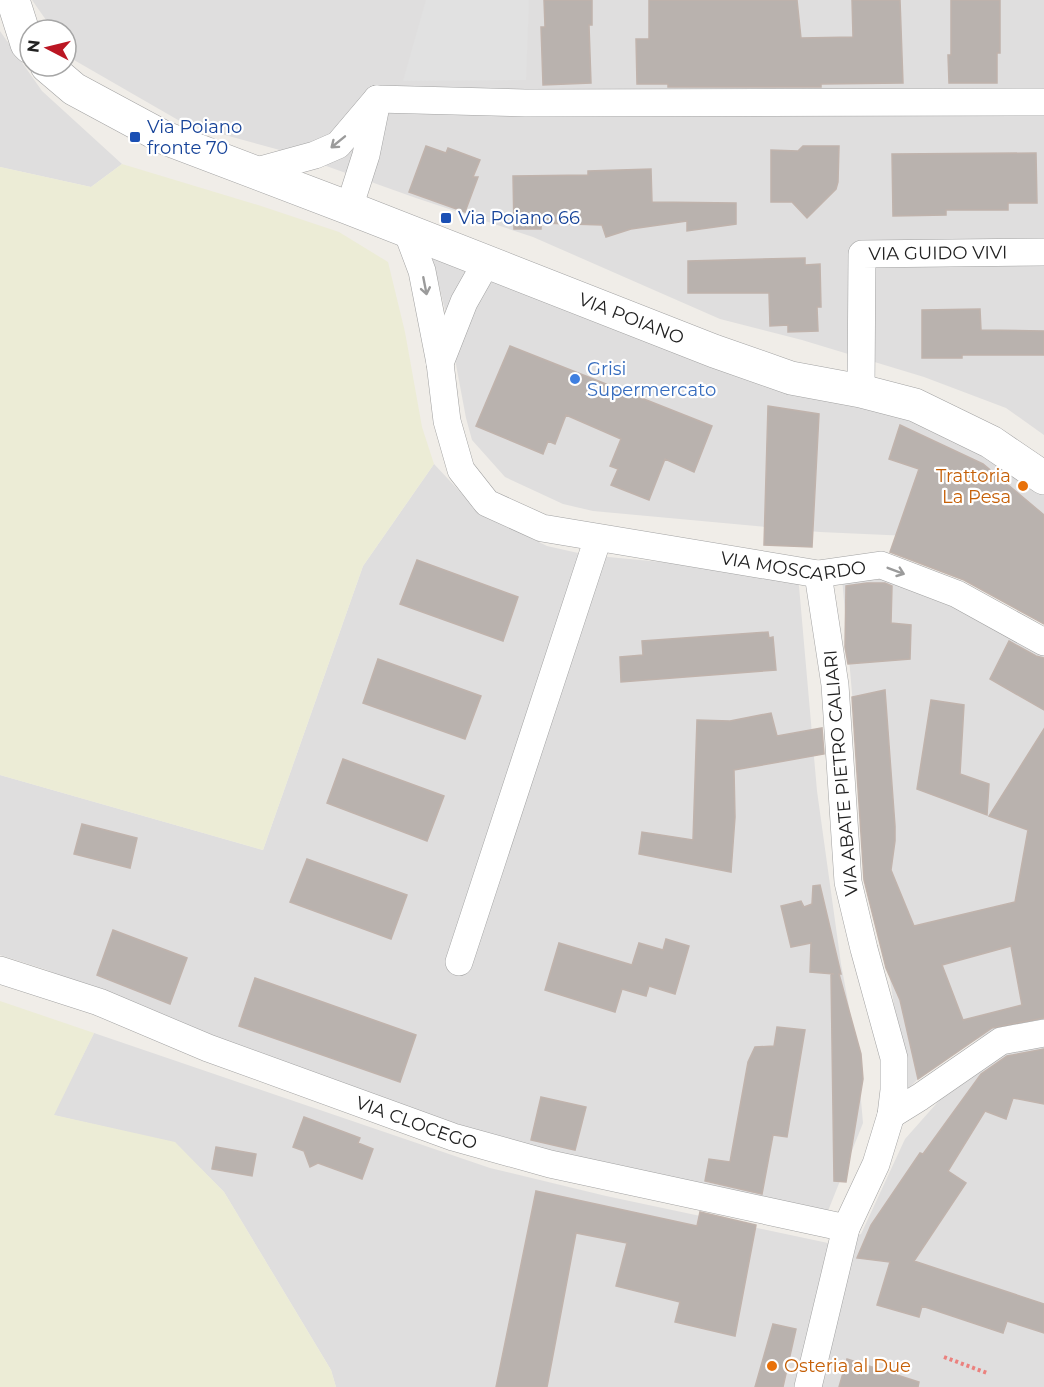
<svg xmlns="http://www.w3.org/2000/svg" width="1044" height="1387" viewBox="0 0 1044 1387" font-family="Montserrat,sans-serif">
<rect width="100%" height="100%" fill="#f0ede8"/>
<path fill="#dfdede" d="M32,0h1012v435l-38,-27 -82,-31 -122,-37 -82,-21 -187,-82 -117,-39 -129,-46 -102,-28 -111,-64 -8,-12v-18h-13z
M0,31l42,60 80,73 -31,23 -91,-20z
M432,257l478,161 74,29 60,43v108l-135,-62 -89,-4 -227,-21 -30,-7 -58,-27 -33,-37 -6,-22 -18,-96z
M434,464l46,49 67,33 40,9 211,20 19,216 24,173 15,80 7,79 -39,98 -469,-114 -308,-137 -47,-15v-180l263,75 100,-284z
M842,578l60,2 142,67v373l-41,6 -66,34 -29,29 -22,-133 -26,-171z
M94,1033l396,135 116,28 222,47 33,-9 44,-95 55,-62 27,-24 57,-12v346h-708l-5,-17 -107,-178 -49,-49 -122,-28z"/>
<path fill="#ececd6" d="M122,164l136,41 81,27 49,30 17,70 17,95 12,37 -71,102 -100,284 -263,-75v-608l91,20z
M0,1001l94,32 -40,82 121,27 49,50 107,178 5,17h-336z"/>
<path fill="#e1e1e1" d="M426,0h103l-3,80 -123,1z"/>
<path fill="#b9b2ae" stroke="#c0b3ac" stroke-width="1.5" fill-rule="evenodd" d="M544,0h48v25h-3l2,58 -48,2 -2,-58h4z
M649,0h148l4,38 52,-1 -1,-37h48l3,83 -82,1v3h-153v-3h-31l-1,-45h13z
M951,0h49v53h-3v30h-48l-1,-28h3z
M426,146l20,7 2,-5 32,12 -7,17h5l-13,35 -56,-20z
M803,146h36l-1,36 -2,7 -29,29 -15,-16h-21v-52l27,1z
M1036,153l1,50h-29v7h-62v5l-53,1 -1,-62z
M651,169l1,33 84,1v21l-49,7v-10l-56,8 -25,8 -4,-12 -61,-2v6h-27l-1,-53 75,-1v-4z
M805,258v7l15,-1 1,43h-4l1,24 -30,1v-7l-18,1 -1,-33h-81v-32z
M980,309l1,21 63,1v24h-82v3h-40v-48z
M510,346l202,80 -18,46 -29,-13 -16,41 -38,-15 7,-16 -8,-3 11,-27 -55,-24 -11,29 -7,-3 -5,13 -67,-28z
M768,406l51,8 -7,133 -48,-2z
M900,425l83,39 61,51v109l-80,-44 -74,-28 29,-83 -30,-10z
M417,560l101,37 -15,44 -103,-37z
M867,583h18l7,3 -1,37 20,2 -1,34 -62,5 -3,-17 1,-61z
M768,632l1,6 4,-1 3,33 -155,12 -1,-25 23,-2 -1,-14z
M1009,641l27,15 8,2v52l-54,-31z
M378,659l103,37 -16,43 -102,-36z
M885,690l10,136v15l-4,29 23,56 101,-24 13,-72 -39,-14 55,-87v289l-52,10 -74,51 -18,-79 -14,-32 -22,-88 -12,-183zM1011,946l11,59 -59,15 -21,-55z
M931,700l33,5 -4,69 29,10 -2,31 -70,-26z
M771,713l6,23 45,-8 2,26 -90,16 1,47 -4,55 -92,-18 3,-22 51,8 4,-120 33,1z
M343,759l101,37 -17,45 -100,-38z
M82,824l55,14 -7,30 -56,-14z
M307,859l100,36 -16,44 -101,-37z
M820,885l21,89h-2l22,80 2,25 -17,103 -12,-1 -3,-207h3l-24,-2 1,-29 -20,4 -10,-41 20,-5 3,6 8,-3 1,-18z
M113,930l74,28 -17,46 -73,-29z
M666,939l23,7 -14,48 -26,-8 -3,10 -24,-7 -7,23 -70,-22 14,-47 73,22 7,-22 24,7z
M255,978l161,57 -16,47 -161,-56z
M777,1027l28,3 -18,107 -14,-2 -11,59 -57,-13 4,-22 21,3 18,-100 7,-15 19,-1z
M1044,1049v55l-31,-6 -7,21 -21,-8 -37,60 18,12 -52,78 130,43v29l-37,-12 -4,12 -81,-27 -3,11 -42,-12 13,-43 -33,-4 14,-33 49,-72 3,1 58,-80 26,-18z
M541,1097l45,10 -11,43 -44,-10z
M304,1117l56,21 -2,5 15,6 -11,30 -44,-16 -8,4 -6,-16 -11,-4z
M216,1147l40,7 -4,22 -40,-7z
M536,1191l161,35 3,-14 56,13 -21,111 -60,-14 5,-20 -64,-16 11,-43 -51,-10 -29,154h-51z
M773,1324l23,5 -13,58h-28z
M847,1359l72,23 -1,5h-79z"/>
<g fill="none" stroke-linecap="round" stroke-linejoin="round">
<defs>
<g id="minor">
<path d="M377,99l148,4 519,-1"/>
<path d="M253,172l62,-17 23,-10 39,-46"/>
<path d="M349,208l17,-53 11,-54"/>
<path id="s1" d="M407,231l15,40 18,92 7,58 14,49 26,33 55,25 276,46 63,-9 76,29 87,48"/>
<path d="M440,363l24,-61 22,-39"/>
<path id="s2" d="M861,391l1,-137 182,-2"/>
<path d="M459,962l139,-424"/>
<path id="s3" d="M0,970l99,32 109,46 245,89 97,27 296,64"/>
<path d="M891,1115l29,-18 81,-56 43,-8"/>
<path d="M808,1387l38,-159 30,-64 15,-49 3,-25v-32l-30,-109 -16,-67 -13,-197 -17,-111"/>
</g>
<g id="tertiary">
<path d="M13,0l14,44 3,3"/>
<path id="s4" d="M47,66l27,23 91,49 184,70 365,143 77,27 70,13 54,14 76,37 53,36"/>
</g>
</defs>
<use href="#minor" stroke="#a2a2a2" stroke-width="28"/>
<use href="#tertiary" stroke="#a2a2a2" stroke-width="34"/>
<path stroke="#eb817e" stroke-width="4" stroke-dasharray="3 3" stroke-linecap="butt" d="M944,1357l43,16"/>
<use href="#minor" stroke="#fff" stroke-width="27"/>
<use href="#tertiary" stroke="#fff" stroke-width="33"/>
</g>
<defs><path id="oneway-shaft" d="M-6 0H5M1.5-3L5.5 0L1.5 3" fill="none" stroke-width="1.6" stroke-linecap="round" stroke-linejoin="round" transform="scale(1.5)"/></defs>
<g stroke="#9b9b9b">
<use href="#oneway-shaft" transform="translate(338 142) rotate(141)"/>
<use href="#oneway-shaft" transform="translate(425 286) rotate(79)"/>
<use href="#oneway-shaft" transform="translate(896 571) rotate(21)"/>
</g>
<g fill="#1a4fb4" stroke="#fff" stroke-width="2">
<rect x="129" y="131" width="12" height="12" rx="3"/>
<rect x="440" y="212" width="12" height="12" rx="3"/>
</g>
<circle fill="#3f7fe0" stroke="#fff" stroke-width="2" cx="575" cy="379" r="6"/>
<g fill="#e8710a" stroke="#fff" stroke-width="2">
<circle cx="1023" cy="486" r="6"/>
<circle cx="772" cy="1366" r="6"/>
</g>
<g text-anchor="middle" stroke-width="4.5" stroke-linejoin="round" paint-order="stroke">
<g font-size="18" fill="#164399" stroke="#fff" text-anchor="start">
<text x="147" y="133">Via Poiano<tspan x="147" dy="21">fronte 70</tspan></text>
<text x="458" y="224">Via Poiano 66</text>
</g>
<g font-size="18" fill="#212121" stroke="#fff">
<text dy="6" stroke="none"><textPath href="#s2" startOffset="213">VIA GUIDO VIVI</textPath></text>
<text dy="6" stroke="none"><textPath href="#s4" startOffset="639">VIA POIANO</textPath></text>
<text dy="6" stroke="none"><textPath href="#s1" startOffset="603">VIA MOSCARDO</textPath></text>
<text transform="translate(841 773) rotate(-95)" y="6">VIA ABATE PIETRO CALIARI</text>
<text dy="6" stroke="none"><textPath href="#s3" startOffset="444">VIA CLOCEGO</textPath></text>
</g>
<g font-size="18" fill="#366cbe" stroke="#fff" text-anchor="start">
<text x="587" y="375">Grisi<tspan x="587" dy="21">Supermercato</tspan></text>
</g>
<g font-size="18" fill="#c56008" stroke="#fff" text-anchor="end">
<text x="1011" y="482">Trattoria<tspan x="1011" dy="21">La Pesa</tspan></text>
<text x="784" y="1372" text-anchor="start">Osteria al Due</text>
</g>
</g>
<g transform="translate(48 48) rotate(277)"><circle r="28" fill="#ffffff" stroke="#a6a6a6" stroke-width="1.5"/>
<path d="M0-4.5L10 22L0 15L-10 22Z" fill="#bb1623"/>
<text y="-9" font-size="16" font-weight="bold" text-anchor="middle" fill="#212121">N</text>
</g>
</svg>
